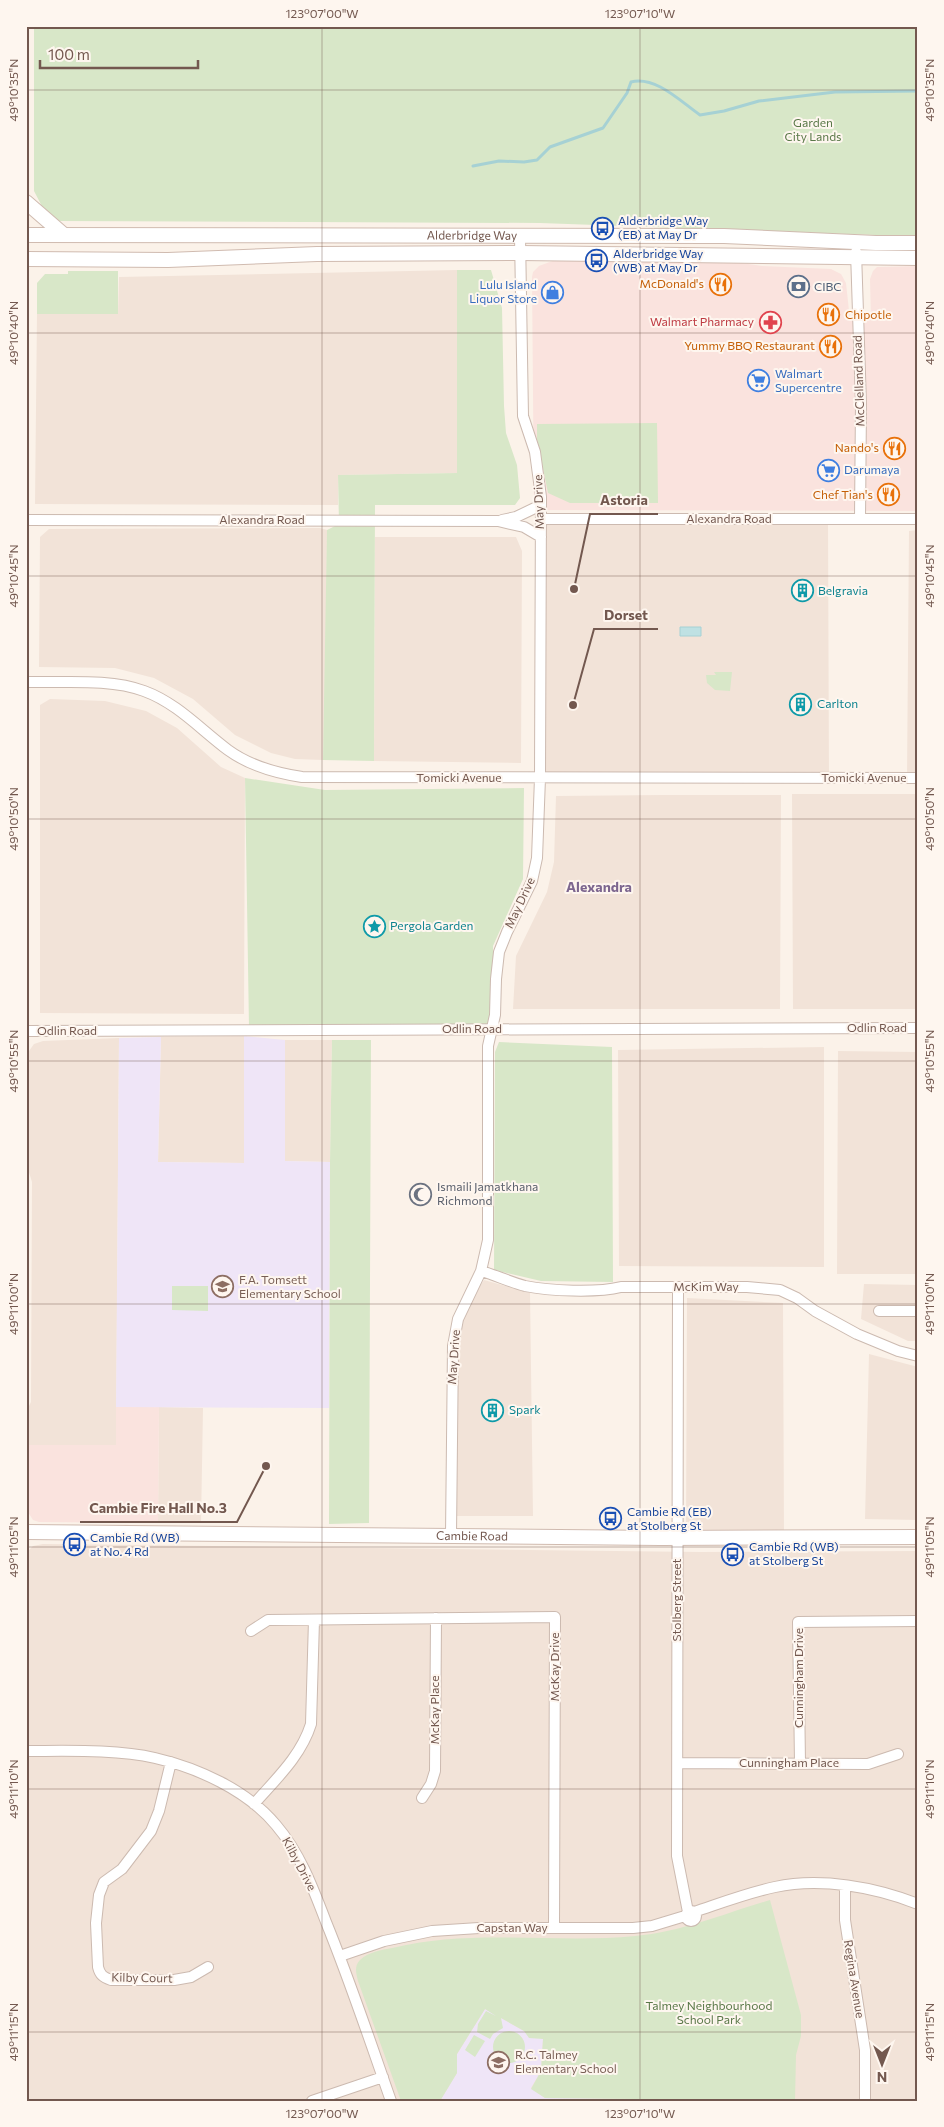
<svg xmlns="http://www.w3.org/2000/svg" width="944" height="2127" viewBox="0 0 944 2127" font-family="Commissioner,sans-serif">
<rect width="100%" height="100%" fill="#fbf2e9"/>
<path fill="#f2e3d8" d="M457,270v203l-119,2v30l-303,-1 2,-190h81l1,-37z
M546,519l282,2 1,261 -289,-4z
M320,528l7,2 -1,165 -3,65 -28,-1 -24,-6 -36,-18 -42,-36 -39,-21 -39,-10 -76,-1 1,-130 9,-8z
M918,530v248h-11l2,-247z
M375,537h141l6,14 -1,212 -147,-2z
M50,699l55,2 41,10 31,17 44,39 24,11 -1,236 -204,-1v-308z
M792,794h126v215h-125z
M662,795h119l-1,214h-267l3,-53 31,-64 7,-30 2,-66z
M244,1036v127l-86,-1 3,-125z
M119,1038l-3,407h-89v-35l4,-8 1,-220 -5,-16 2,-115 5,-7 9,-3z
M285,1040h47l-2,122 -45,-1z
M824,1047v220l-205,-1 -1,-216z
M838,1051l80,1v222h-81z
M484,1280l46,13 3,223h-77l1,-175 6,-29z
M864,1284l54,1v56h-10l-47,-22z
M687,1298l96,5 1,231 -98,1z
M869,1354l49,13v153l-53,-1z
M159,1407l44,1 -2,115h-43z
M43,1544l657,8 218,-1v550h-892v-544l2,-6 5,-5z"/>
<path fill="#fae3de" d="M555,260h167l40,6 69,3 10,5 5,9 4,37 21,-1 -1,-40 3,-8 4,-4 41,-1v245l-384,-1 -2,-233 1,-5 6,-6z
M116,1407h43l-1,116 -119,-1 -6,-2 -7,-11 1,-64h89z"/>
<path fill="#efe5f7" d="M244,1036l41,4v121l45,1 -1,246 -213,-1 3,-369 42,-1 -3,125 86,1z
M485,2009l39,22 19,8 -2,32 -10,17 14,10 92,1v2h-197l17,-28v-19z"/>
<path fill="#d8e7c8" d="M34,26h884v209h-42l-336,-12 -482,-2 -12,-7 -12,-23z
M457,270h34l11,38 2,98 2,27 11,32 3,33 -5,7h-140l-1,256 -51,-1 4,-230 12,-6 -1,-49 119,-2z
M68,271h50v43h-81v-31l8,-9h23z
M657,423l1,80h-88l-22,-10 -11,-54v-15z
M714,672h18l-2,19 -15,-1 -8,-7 -1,-8h10z
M245,778l80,12 199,-2 -1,91 -30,67v79l-244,2z
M332,1040h39l-2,483 -40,1 1,-362z
M499,1042l113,5 1,235 -72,-1 -47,-11 1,-218z
M172,1286h36v25l-36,-1z
M770,1900l31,115v21l-5,19 -1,46h-158l-1,-2 -91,-1 -14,-9 10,-18 2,-32 -14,-1 -5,-7 -23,-13 2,10 -10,6 -3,5 -13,-7 1,-8 8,-13 10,5 -11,-7 -28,45v19l-17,28h-39l-43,-120c-2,-8 -4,-15 2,-21 8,-8 22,-10 32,-12 80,-20 162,-4 243,-12 47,-4 90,-23 135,-36z
M493 2047a16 16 0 1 1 32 0a16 16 0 1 1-32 0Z
M474,2035l11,6 -10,16 -10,-7z"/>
<path fill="#bfe1e3" stroke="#a6d1d4" d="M680,627h21v9h-21z"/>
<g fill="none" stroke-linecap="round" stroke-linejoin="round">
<path stroke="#a6d1d4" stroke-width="3" d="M473,166l26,-5 25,1 13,-2 13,-13 53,-19 24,-35 4,-11c25,-6 49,19 69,33l24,-4 35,-10 76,-9 83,-1"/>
<defs>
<path id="street" d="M856,252l5,152 -1,115
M541,519h377
M26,520l472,1 26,6 17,10
M502,520l14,-3 25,-12
M26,682c37,1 84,-4 118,9 33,12 56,38 84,59 22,16 47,23 74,27l616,1
M26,1031l892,-3
M481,1271c14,4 29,11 44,15 24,5 72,7 96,1h126l33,3 17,8 18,13 42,23 41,17 20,5
M678,1287l-1,569 11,56
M879,1311h39
M451,1535l2,-189 5,-27 23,-48 7,-31v-194l7,-31 1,-36 3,-27 8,-20 25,-51 5,-23 3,-80 1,-281 -6,-45 -12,-36 -3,-180
M251,1631l17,-11 287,-3 -1,311
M26,1751c40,0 91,-2 129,7 43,10 92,32 121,67 24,28 37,63 50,97 24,59 44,119 65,179
M171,1762l-12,49 -8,20 -29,38 -18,13 -5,13 -3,28 2,44c2,8 5,10 13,13h63l17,-3 17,-10
M678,1763l190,1 30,-10
M800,1763l-2,-141 120,-1
M422,1798l9,-14 4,-13 1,-153
M254,1804c22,-25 47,-48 57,-80l3,-104
M845,1887v33l20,130v51
M686 1916a5 5 0 1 1 10 0a5 5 0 1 1-10 0Z
M694,1912c27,-9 53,-19 81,-25 45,-10 100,0 143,17
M340,1956l44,-15 48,-10 47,-3h154l19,-2 33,-10
M312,2101l71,-24"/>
<g id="secondary">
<path d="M26,202l38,33"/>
<path id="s1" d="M26,235l698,1 152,7h42"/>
<path d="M26,259l142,1 149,-6 203,-1 398,5"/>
<path id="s2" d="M26,1532l635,6 257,-1"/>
</g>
</defs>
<use href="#street" stroke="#ccbab0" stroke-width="12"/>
<use href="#secondary" stroke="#d0bbb0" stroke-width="16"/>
<use href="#street" stroke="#fff" stroke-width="10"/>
<use href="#secondary" stroke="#fff" stroke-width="14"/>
</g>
<path fill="none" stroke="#73584f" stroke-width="1" stroke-opacity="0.45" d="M322,26v2075M640,26v2075M26,90h892M26,333h892M26,576h892M26,819h892M26,1061h892M26,1304h892M26,1547h892M26,1789h892M26,2032h892"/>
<defs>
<symbol id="bus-ring" viewBox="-11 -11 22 22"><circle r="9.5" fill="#fef6ef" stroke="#1a4fb4" stroke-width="1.5"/><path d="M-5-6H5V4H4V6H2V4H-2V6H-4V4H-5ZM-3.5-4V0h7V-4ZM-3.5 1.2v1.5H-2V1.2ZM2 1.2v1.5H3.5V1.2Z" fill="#1a4fb4"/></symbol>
<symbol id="restaurant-ring" viewBox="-11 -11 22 22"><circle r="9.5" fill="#fef6ef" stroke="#e8710a" stroke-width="1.5"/><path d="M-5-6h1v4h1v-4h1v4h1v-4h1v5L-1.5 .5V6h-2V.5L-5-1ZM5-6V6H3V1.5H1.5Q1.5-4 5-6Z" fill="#e8710a"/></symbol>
<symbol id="bank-ring" viewBox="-11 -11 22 22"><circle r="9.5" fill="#fef6ef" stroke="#5c6f8a" stroke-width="1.5"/><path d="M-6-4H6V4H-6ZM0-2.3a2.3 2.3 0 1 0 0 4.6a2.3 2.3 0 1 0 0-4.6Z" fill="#5c6f8a"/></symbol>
<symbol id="shop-ring" viewBox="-11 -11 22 22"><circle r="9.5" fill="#fef6ef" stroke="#3f7fe0" stroke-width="1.5"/><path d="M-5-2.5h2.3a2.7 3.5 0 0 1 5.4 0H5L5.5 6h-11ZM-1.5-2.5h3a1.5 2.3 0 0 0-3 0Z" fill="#3f7fe0"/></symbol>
<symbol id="pharmacy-ring" viewBox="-11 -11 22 22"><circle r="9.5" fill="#fef6ef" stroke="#e0444e" stroke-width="1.5"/><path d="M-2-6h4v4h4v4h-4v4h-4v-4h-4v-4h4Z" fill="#e0444e"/></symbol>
<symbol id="supermarket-ring" viewBox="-11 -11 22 22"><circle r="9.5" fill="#fef6ef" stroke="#3f7fe0" stroke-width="1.5"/><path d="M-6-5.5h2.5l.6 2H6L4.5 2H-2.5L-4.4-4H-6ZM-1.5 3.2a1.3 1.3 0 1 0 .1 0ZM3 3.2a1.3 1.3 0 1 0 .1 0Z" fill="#3f7fe0"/></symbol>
<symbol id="building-ring" viewBox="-11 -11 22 22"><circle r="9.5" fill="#fef6ef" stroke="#0f9aa8" stroke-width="1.5"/><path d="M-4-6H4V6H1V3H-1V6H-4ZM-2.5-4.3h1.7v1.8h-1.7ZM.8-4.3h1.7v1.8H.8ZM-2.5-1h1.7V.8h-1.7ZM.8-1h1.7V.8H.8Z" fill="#0f9aa8"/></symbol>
<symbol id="sight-ring" viewBox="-11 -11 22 22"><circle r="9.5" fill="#fef6ef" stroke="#0f9aa8" stroke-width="1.5"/><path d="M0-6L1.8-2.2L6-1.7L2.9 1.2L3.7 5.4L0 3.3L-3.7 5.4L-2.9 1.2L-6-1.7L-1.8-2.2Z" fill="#0f9aa8"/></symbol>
<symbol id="mosque-ring" viewBox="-11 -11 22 22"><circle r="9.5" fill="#fef6ef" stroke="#6b7280" stroke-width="1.5"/><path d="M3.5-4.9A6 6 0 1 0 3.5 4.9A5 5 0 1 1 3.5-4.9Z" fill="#6b7280"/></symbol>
<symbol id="school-ring" viewBox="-11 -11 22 22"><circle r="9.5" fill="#fef6ef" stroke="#8d6e63" stroke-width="1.5"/><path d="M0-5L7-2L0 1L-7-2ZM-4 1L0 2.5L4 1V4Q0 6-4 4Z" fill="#8d6e63"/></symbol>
</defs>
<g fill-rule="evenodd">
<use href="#bus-ring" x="590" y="216" width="25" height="25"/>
<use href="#bus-ring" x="584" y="248" width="25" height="25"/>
<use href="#restaurant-ring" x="708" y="272" width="25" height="25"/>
<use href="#bank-ring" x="786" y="274" width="25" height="25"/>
<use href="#shop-ring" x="540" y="280" width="25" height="25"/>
<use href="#restaurant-ring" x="816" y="302" width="25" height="25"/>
<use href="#pharmacy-ring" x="758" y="310" width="25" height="25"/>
<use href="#restaurant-ring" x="818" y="334" width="25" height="25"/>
<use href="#supermarket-ring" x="746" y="368" width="25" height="25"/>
<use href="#restaurant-ring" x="882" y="436" width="25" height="25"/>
<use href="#supermarket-ring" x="816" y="458" width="25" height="25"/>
<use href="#restaurant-ring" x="876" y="482" width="25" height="25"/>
<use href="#building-ring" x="790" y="578" width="25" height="25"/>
<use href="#building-ring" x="788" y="692" width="25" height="25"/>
<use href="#sight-ring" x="362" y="914" width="25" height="25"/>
<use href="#mosque-ring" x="408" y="1182" width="25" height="25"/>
<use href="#school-ring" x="210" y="1274" width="25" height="25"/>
<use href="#building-ring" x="480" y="1398" width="25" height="25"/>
<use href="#bus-ring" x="598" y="1506" width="25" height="25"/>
<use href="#bus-ring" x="62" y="1532" width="25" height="25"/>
<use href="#bus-ring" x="720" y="1542" width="25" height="25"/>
<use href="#school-ring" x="486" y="2050" width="25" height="25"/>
</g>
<g text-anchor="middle" stroke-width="4" stroke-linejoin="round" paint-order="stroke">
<g font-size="12" fill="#5a7848" stroke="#fef6ef">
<text x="813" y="127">Garden<tspan x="813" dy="14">City Lands</tspan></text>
<text x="709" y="2010">Talmey Neighbourhood<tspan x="709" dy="14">School Park</tspan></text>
</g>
<g font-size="12" fill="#164399" stroke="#fef6ef" text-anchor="start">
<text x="618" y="225">Alderbridge Way<tspan x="618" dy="14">(EB) at May Dr</tspan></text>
<text x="613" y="258">Alderbridge Way<tspan x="613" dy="14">(WB) at May Dr</tspan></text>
<text x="627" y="1516">Cambie Rd (EB)<tspan x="627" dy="14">at Stolberg St</tspan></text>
<text x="90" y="1542">Cambie Rd (WB)<tspan x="90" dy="14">at No. 4 Rd</tspan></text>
<text x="749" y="1551">Cambie Rd (WB)<tspan x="749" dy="14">at Stolberg St</tspan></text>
</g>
<g font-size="12" fill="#73584f" stroke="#fef6ef">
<text dy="4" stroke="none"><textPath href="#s1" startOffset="446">Alderbridge Way</textPath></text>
<text transform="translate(859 381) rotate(-92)" y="4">McClelland Road</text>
<text transform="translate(539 502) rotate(-92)" y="4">May Drive</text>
<text x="729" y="523">Alexandra Road</text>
<text x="262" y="524">Alexandra Road</text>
<text x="459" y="782">Tomicki Avenue</text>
<text x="864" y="782">Tomicki Avenue</text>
<text transform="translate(520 903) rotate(-65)" y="4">May Drive</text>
<text x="877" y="1032">Odlin Road</text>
<text x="472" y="1033">Odlin Road</text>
<text x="67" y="1035">Odlin Road</text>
<text x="706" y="1291">McKim Way</text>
<text transform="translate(454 1357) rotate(-86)" y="4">May Drive</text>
<text dy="4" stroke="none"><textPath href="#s2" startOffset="446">Cambie Road</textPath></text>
<text transform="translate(677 1600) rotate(-90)" y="4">Stolberg Street</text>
<text transform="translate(555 1667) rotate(-90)" y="4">McKay Drive</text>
<text transform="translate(799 1678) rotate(-90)" y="4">Cunningham Drive</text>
<text transform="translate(435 1710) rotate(-90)" y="4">McKay Place</text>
<text x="789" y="1767">Cunningham Place</text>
<text transform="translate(299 1864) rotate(62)" y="4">Kilby Drive</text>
<text x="512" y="1932">Capstan Way</text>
<text transform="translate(142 1978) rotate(1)" y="4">Kilby Court</text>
<text transform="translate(854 1979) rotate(81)" y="4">Regina Avenue</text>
</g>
<g font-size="12" fill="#c56008" stroke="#fef6ef" text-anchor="end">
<text x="704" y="288">McDonald's</text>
<text x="845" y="319" text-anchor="start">Chipotle</text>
<text x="815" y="350">Yummy BBQ Restaurant</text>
<text x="879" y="452">Nando's</text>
<text x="873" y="499">Chef Tian's</text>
</g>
<g font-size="12" fill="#366cbe" stroke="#fef6ef" text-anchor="start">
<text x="537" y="289" text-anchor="end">Lulu Island<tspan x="537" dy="14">Liquor Store</tspan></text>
<text x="775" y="378">Walmart<tspan x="775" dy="14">Supercentre</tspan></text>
<text x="844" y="474">Darumaya</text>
</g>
<g font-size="12" fill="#4e5e75" stroke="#fef6ef" text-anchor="start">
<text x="814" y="291">CIBC</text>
</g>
<g font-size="12" fill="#be3a42" stroke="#fef6ef" text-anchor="end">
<text x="754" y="326">Walmart Pharmacy</text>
</g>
<g font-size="12" fill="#0d838f" stroke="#fef6ef" text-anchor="start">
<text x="818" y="595">Belgravia</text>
<text x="817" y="708">Carlton</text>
<text x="390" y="930">Pergola Garden</text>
<text x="509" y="1414">Spark</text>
</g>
<g font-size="12" fill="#5b616d" stroke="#fef6ef" text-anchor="start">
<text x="437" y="1191">Ismaili Jamatkhana<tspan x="437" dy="14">Richmond</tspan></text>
</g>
<g font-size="12" fill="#785e54" stroke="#fef6ef" text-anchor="start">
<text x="239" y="1284">F.A. Tomsett<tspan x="239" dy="14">Elementary School</tspan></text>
<text x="515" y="2059">R.C. Talmey<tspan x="515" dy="14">Elementary School</tspan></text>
</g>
<g font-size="14" font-weight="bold" fill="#7d668f" stroke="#fef6ef">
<text x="599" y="892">Alexandra</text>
</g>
</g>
<path fill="none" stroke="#73584f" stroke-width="2" d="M574 589L590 514H658M573 705L594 629H658M266 1466L237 1522H80"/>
<g fill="#73584f" stroke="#fef6ef" stroke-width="2">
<circle cx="574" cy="589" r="5"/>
<circle cx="573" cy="705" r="5"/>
<circle cx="266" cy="1466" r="5"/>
</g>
<g font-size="14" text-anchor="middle" font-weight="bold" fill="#73584f" stroke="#fef6ef" stroke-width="4" stroke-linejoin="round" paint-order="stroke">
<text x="624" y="505">Astoria</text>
<text x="626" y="620">Dorset</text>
<text x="158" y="1513">Cambie Fire Hall No.3</text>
</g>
<rect width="944" height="2127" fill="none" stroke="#fef6ef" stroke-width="55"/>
<g transform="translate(882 2064) rotate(180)" stroke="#fef6ef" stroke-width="4" paint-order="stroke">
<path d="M0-4L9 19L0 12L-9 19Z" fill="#73584f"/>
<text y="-8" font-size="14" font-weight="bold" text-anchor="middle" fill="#73584f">N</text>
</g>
<path d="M40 60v8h158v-8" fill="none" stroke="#73584f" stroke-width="2.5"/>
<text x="48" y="60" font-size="15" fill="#73584f" stroke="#fef6ef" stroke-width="4" paint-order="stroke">100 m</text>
<rect x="28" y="28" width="888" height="2072" fill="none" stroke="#73584f" stroke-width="2"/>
<g font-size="12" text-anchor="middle" fill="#73584f">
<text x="322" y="18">123°07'00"W</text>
<text x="640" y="18">123°07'10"W</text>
<text transform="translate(930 90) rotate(-90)" y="4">49°10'35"N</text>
<text transform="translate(14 90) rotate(-90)" y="4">49°10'35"N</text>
<text transform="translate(930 333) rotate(-90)" y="4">49°10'40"N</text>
<text transform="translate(14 333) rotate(-90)" y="4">49°10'40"N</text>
<text transform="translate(930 576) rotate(-90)" y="4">49°10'45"N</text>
<text transform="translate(14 576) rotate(-90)" y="4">49°10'45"N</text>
<text transform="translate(14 819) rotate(-90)" y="4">49°10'50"N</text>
<text transform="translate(930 819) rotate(-90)" y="4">49°10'50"N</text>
<text transform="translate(14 1061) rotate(-90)" y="4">49°10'55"N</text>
<text transform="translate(930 1061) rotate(-90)" y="4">49°10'55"N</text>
<text transform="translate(930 1304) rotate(-90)" y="4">49°11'00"N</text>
<text transform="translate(14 1304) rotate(-90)" y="4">49°11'00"N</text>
<text transform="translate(14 1547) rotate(-90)" y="4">49°11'05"N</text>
<text transform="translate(930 1547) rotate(-90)" y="4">49°11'05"N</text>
<text transform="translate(14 1789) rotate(-90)" y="4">49°11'10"N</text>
<text transform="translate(930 1789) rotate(-90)" y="4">49°11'10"N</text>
<text transform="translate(14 2032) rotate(-90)" y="4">49°11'15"N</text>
<text transform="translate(930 2032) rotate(-90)" y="4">49°11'15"N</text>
<text x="322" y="2118">123°07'00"W</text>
<text x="640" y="2118">123°07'10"W</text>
</g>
</svg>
